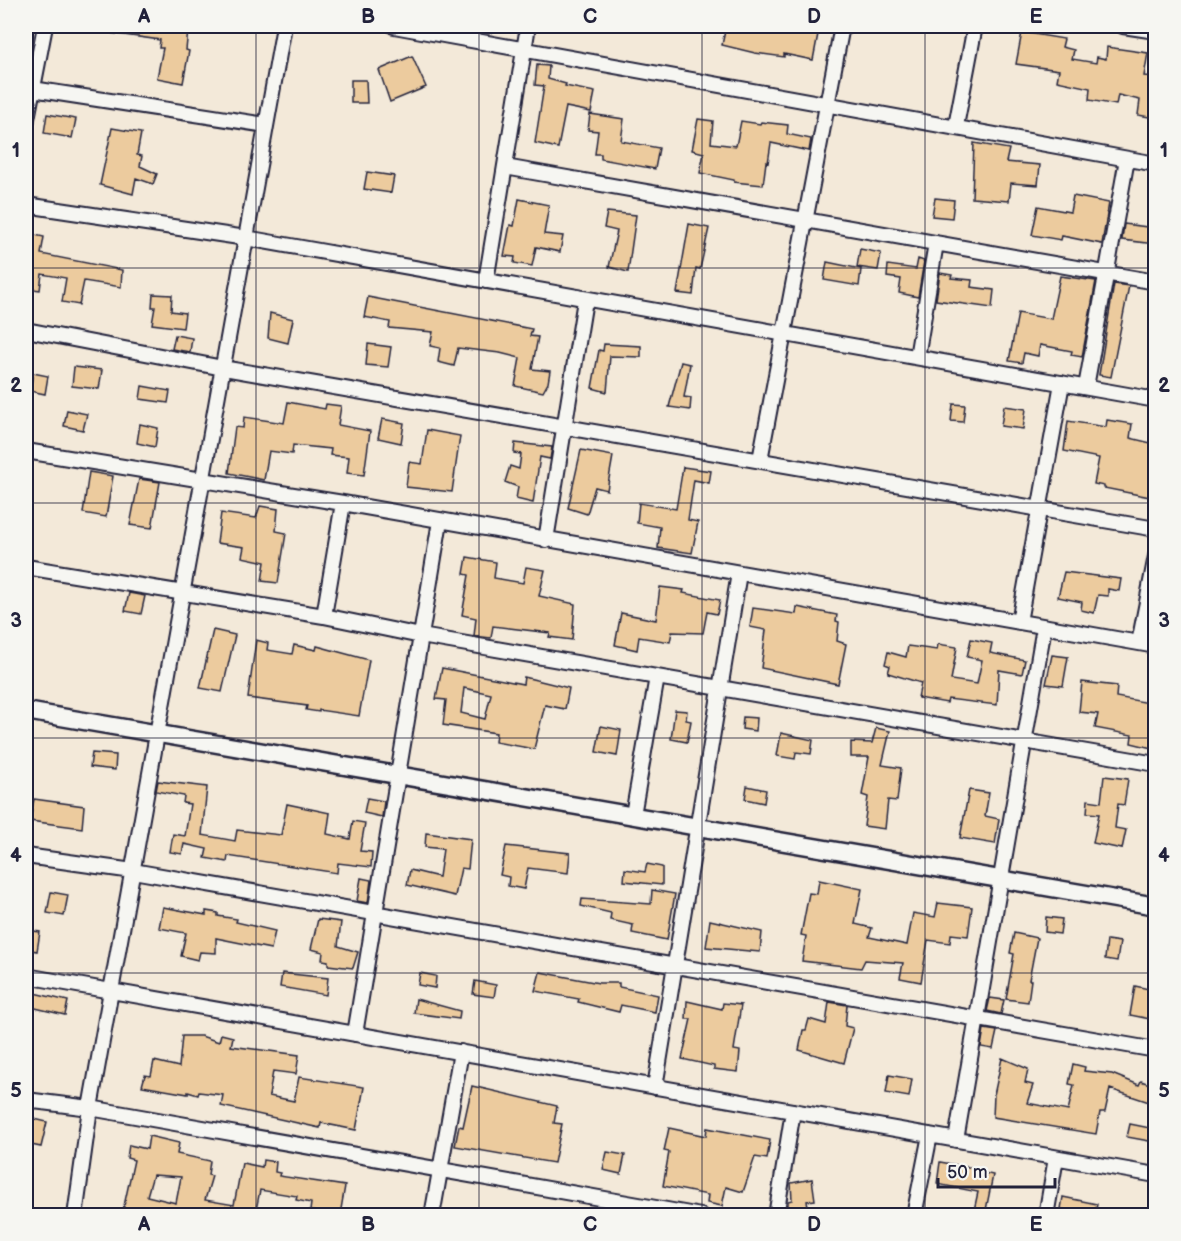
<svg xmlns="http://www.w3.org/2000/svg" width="1181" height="1241" viewBox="0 0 1181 1241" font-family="'Balsamiq Sans',sans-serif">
<rect width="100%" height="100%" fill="#f3e9d9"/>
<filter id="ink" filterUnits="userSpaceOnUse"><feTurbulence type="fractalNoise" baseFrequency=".0167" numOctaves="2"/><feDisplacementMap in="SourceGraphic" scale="12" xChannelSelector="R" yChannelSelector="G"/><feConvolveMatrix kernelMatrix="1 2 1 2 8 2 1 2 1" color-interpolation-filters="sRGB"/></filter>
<g filter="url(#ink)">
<path fill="#eccb9e" stroke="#22223b" stroke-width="1.5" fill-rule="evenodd" d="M111,26h49l28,4 -2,20 3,1 -6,32 -26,-5 6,-30h-4l1,-8 -50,-7z
M726,26l32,6 1,-6h21l38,8 -5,26 -29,-6v3l-29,-4 -33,-8z
M1022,32l42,7 -2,8 12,3 -2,9 24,4 1,-6 9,2 1,-12 41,6 -4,23 11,1v41l-17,-3 2,-15 -22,-5 -2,10 -27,-5 1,-12 -33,-7 2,-11 -43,-6z
M412,56l14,31 -36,15 -11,-32z
M537,65l12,1 -1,13 18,5 -1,2 30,6 -4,20 -25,-5 -8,41 -23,-5 9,-57 -9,-1z
M351,80h15l1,23h-16z
M47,114l29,5 -4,19 -28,-5z
M590,114l34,5 -3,22 38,7 -4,21 -54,-10v-5h-6l3,-23 -10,-1z
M698,119l15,2 -2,22 25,3 5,-25 19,3 1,-2 27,3 -1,9 24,5 -2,12 -38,-8 -3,20 -2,-1 -3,23 -29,-3v-2l-34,-7 4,-20 -12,-3z
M112,128l29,5 -4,22 5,1 -2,10 17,8 -4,10 -17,-6 -3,16 -33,-9z
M974,143l35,6 -3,13 34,3 -2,20 -27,-2 -2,18 -37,-3z
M367,172l27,4 -3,17 -27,-4z
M1073,196l36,7 -7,41 -40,-8 -1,4 -29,-5 6,-29 32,6z
M935,198l19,2 -2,18 -20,-2z
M519,199l30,6 -5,29 19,2 -3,16 -24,-5 -4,19 -18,-3 1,-6 -11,-1 6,-31 4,1z
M607,212l29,3 -8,57 -19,-5 8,-36 -13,-3z
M689,224l20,4 -9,41 -4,-1 -3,27 -16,-2z
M1124,224l31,4v16l-33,-4z
M26,233l18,4 -3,17 81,16 -1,17 -37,-6 -5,24 -17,-3 4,-24 -24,-4 -2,16 -14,-2 3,-27h-3z
M860,249l21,4 -3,17 -21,-3z
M918,259l6,2 -6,36 -19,-4 2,-14 -14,-2 1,-12 28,4z
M827,262l34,7 -2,17 -35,-6z
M940,273l12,2 -1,3 21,2 -1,7 23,3 -2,18 -56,-8z
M1060,276l36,5 -14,76 -11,-2 1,-4 -32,-6 -2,11 -14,-3 -2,10 -13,-2 9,-48 33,6z
M1114,284l15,2 -18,91 -12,-2z
M153,294l19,1 -1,16 14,2 -2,15 -31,-4 3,-17h-3z
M368,297l164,32 -2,7 8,1 -6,32 18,2 -2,12 -5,9 -28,-6 5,-28 -20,-5 -42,-5 -4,18 -16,-4 2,-14 -10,-2 3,-14 -44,-4 1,-6 -26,-5z
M270,313l23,6 -5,24 -20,-5z
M175,335l17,3 -2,14 -18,-3z
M368,344l23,3 -3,20 -22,-2z
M604,344l37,2v11l-31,-1 -3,36 -15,-4 7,-38 4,1z
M681,362l9,2 -6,33 7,1 -1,12 -21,-3z
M74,367l28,3 -3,19 -27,-3z
M33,373l15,3 -3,18 -15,-3z
M142,386l28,5 -2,12 -28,-4z
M288,402l37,7 1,-5 15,2 -3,19 32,6 -6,44 -17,-2 2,-16 -19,-2 1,-6 -38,-4 -1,9 -23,-3 -5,29 -35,-7 6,-46 8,1 1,-11 40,6z
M953,404l12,1 -2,17 -12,-1z
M1004,406l22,3 -3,20 -22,-3z
M67,410l20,4 -4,16 -19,-4z
M382,419l22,4 -3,20 -23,-5z
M1107,420l25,4 -2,14 25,6 -3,19 3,1v12h-2l-3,21 -46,-9v-2l-10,-2 5,-26 -35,-7 4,-30 38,6z
M140,424l18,4 -3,19 -18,-4z
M427,430l33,6 -8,56 -46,-5 3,-25 13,2z
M515,443l37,4 -2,12 -10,-2 -7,46 -17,-4 2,-12 -13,-5 5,-16 9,3 2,-15 -7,-1z
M581,450l32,6 -6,34 -12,-3 -8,27 -19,-6z
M683,467l28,4 -2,12 -15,-3 -6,40 10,2 -6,31 -34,-5 2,-21 -23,-4 2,-20 37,6z
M89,472l24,4 -7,41 -23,-4z
M139,479l21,3 -8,46 -22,-3z
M260,506l18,3 -2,22 10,2 -8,50 -16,-2 3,-19 -23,-5 2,-10 -27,-4 4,-30 35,5z
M467,557l29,5 -2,16 29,5 3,-16 19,3 -6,26 36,8 -3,36 -23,-3 1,-4 -57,-7 -2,12 -17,-2 2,-18 -14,-3 7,-40 -5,-1z
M1064,572l57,7 -2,12 -11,-2v7l-10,-1 -4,18 -13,-3 1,-8 -24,-5z
M660,587l24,3 -1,3 37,7 -3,14 -10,-2 -4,21 -31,-1 -2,10 -31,-5 -2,13 -22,-5 6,-32 35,7z
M129,593l16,3 -4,18 -16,-3z
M797,607l40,8 -1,6 3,1 -2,19 9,3 -8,40 -77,-16 5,-38 -16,-3 3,-19 43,6z
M213,630l22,5 -13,57 -22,-4z
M971,639l21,4 -2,10 35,7 -3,14 -23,-4 -2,35 -49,-6 -1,4 -29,-5 3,-15 -33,-10 2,-7 -5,-2 3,-12 18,5 2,-11 29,4 1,-6 19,3 -6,33 26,4 5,-24 -15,-3z
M256,640l12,3 -1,7 25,4 2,-9 22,5 1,-4 52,14 -10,56 -40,-6v2l-13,-2 1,-4 -59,-8z
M1052,655l16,2 -5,29 -17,-2z
M442,668l81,16 1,-7 45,11 -4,21 -20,-4 -11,44 -39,-7 1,-9 -53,-8 3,-25 -10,-1zM464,688l27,6 -6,25 -24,-6z
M1082,682l35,4 -1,11 39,7 -3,44 -21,-5 1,-8 -37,-7 3,-14 -19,-2z
M675,710l12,1 -1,9 5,1 -4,21 -16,-3z
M743,717l14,1 -1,13 -14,-2z
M601,726l20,4 -4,26 -21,-4z
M876,728l14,3 -8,34 19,3 -4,33 -9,-1 -3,29 -21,-3 4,-29 -6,-2 7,-38h-18v-15l21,1z
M781,733l32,7 -2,14 -15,-2 -1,7 -18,-3z
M92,753l24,2 -1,15 -25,-3z
M1104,776l24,3 -4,26 -6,-1 -3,24 11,2 -4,19 -29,-6 6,-29 -12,-1 1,-13 13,2z
M158,781l49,6 -5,48 33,6 2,-11 44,5 6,-31 43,9 -3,21 23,5 3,-18 12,2 -5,28 12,1 -1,15 -33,-4 -1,10 -109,-17 -1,6 -22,-4 2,-9 -23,-5 -2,10 -12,-2 3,-18 12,2 5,-32 -7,-1 1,-7 -28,-5z
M747,786l19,4 -2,13 -19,-4z
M969,790l20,3 -4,23 14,3 -4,25 -35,-6z
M367,798l17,3 -2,16 -18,-4z
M34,799l50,7 -2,22 -52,-7z
M426,833l45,6 -3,30 -7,-1 -6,28 -48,-11 3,-15 29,7 4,-28 -18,-2z
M506,846l64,7 -2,20 -40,-5 -4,21 -16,-3 1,-9 -9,-2z
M647,864l15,3v18l-38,-4 1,-12 20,3z
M361,878l10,2 -3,23 -11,-2z
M819,880l43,9 -7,35 17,4 -3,9 38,8 6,-32 22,4 3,-14 34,4 -4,29 -17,-2 -1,9 -22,-3 -7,42 -21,-4 3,-15 -38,-3 -4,8 -59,-7 4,-25 -5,-1 8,-42 8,1z
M652,890l23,4 -8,46 -35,-7 1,-8 -23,-5 1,-7 -30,-7 1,-7 69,5z
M51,892l17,3 -4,21 -17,-3z
M163,907l43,8v-4l12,2v3l19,3 -1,3 39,9 -4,18 -55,-11v15l-16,-1 -2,8 -17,-4 5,-23 -27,-5z
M1046,917l16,2 -2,15 -15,-2z
M318,919l23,3 -3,24 20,6 -5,16 -25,-3v-4l-6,-1 1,-8 -12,-3z
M710,920l52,12 -2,20 -54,-5z
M26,930l14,2 -3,19 -11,-2z
M1014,933l23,5 -8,42h2l-3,22 -22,-3 8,-45 -4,-1z
M1107,940l13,2 -3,19 -12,-2z
M540,972l59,11h20v4l39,8 -3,17 -34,-7 -2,7 -41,-10 1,-3 -44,-8z
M282,973l46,5 -2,17 -46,-8z
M420,973l16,3 -1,12 -17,-3z
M475,981l21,4 -2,12 -21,-3z
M1135,986l14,3 -1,11 7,1v19l-25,-5z
M34,993l34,8 -3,14 -34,-8z
M990,998l14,2 -3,14 -14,-3z
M416,999l44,12 -1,8 -45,-6z
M687,1001l35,8 1,-6 18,2 -7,45 6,1 -2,21 -24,-3v-3l-32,-7 9,-40h-5z
M829,1002l18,3 -2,21 8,2 -9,35 -45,-13 4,-20h3l3,-11 17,5z
M984,1029l13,2 -4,18 -12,-2z
M221,1034l12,3 -2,9 68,9 -3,19 -23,-3 -4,25 25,5 5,-24 65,10 -8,43 -35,-7 -1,5 -99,-22 2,-11 -24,-3 -1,3 -10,-3v2l-46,-8 3,-11 6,1 3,-15 25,6 3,-31h19l18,6z
M1002,1058l26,11 -3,14 8,2 -6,18 41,8 6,-26 -5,-1 4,-20 12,3 -1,4 28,3 27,11 2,-4 14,5v18l-45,-15 -5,23h-5l-4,22 -103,-17 1,-22z
M889,1075l23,4 -3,18 -23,-4z
M472,1086l85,20 -3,17 8,1 -8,39 -99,-17 4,-20 4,1z
M26,1117l21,5 -6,25 -15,-3z
M1130,1124l25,5v13l-28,-5z
M669,1128l37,8 1,-8 63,12 -3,19 -12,-2 -12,35 -17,-5 -4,19 -15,-3 1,-8 -45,-9 6,-34 -5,-1z
M149,1136l30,7 -2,11 33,7 -2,14 4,1 -7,24 29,5 8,-42 20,4 1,-7 13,2 -1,10 5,1 -1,3 66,10 -5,29 -30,-4 1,-8 -15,-3 1,-4 -37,-6 -5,25h-82l-23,-4 -1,4h-27l12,-55 -7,-2 2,-13 18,4zM153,1175l28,2 -5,26 -29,-7z
M607,1152l18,3 -4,19 -18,-4z
M940,1162l40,7 -1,3 14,3 -8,40h-12l5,-23 -41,-8z
M812,1179l3,21 -8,1 2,14h-21v-14l4,-1 -1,-17z
M1063,1197l34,7 -2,11 -34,-6z"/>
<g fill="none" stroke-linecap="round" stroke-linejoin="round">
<defs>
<path id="minor" d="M394,26l762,138
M1123,26l33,5
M26,88l240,37
M26,124l19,-98
M956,126l19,-100
M505,167l651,115
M26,205l220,33 910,162
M486,281l42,-255
M26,330l197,38 933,161
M917,357l19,-114
M1086,387l41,-228
M26,451l317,52 813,143
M760,460l82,-434
M546,540l39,-240
M26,567l298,49 97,20 735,128
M324,616l19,-113
M1019,622l43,-239
M1139,643l17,-87
M633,815l24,-138
M26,856l107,15 1023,179
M26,976l1130,199
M355,1034l85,-513
M655,1087l84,-514
M26,1100l64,8 611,108
M956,1140l88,-513
M75,1216l15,-108 194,-1082
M432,1216l29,-164
M776,1216l17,-105
M914,1216l16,-81
M1046,1216l10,-58"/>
<path id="tertiary" d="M26,711l1130,195"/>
</defs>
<use href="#minor" stroke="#22223b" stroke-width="18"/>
<use href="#tertiary" stroke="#22223b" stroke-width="21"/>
<use href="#minor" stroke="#f6f6f2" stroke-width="14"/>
<use href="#tertiary" stroke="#f6f6f2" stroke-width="16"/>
</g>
</g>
<path fill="none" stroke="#22223b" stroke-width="1.5" stroke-opacity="0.55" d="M256,26v1190M479,26v1190M702,26v1190M925,26v1190M26,268h1130M26,503h1130M26,738h1130M26,973h1130"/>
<rect width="1181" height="1241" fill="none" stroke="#f6f6f2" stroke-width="66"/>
<path d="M938 1178v9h117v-9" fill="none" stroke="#22223b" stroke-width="3"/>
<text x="947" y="1178" font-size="18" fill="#22223b" stroke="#f6f6f2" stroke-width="4.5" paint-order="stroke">50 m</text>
<rect x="33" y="33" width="1115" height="1175" fill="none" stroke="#22223b" stroke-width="2"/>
<g font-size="20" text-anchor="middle" font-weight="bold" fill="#22223b">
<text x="144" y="23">A</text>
<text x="368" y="23">B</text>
<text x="590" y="23">C</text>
<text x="814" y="23">D</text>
<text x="1036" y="23">E</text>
<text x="16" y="157">1</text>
<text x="1164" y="157">1</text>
<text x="16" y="392">2</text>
<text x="1164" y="392">2</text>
<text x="16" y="627">3</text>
<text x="1164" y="627">3</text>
<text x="16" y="862">4</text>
<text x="1164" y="862">4</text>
<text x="16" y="1097">5</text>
<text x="1164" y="1097">5</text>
<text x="144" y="1231">A</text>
<text x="368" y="1231">B</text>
<text x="590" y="1231">C</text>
<text x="814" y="1231">D</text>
<text x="1036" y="1231">E</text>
</g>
</svg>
